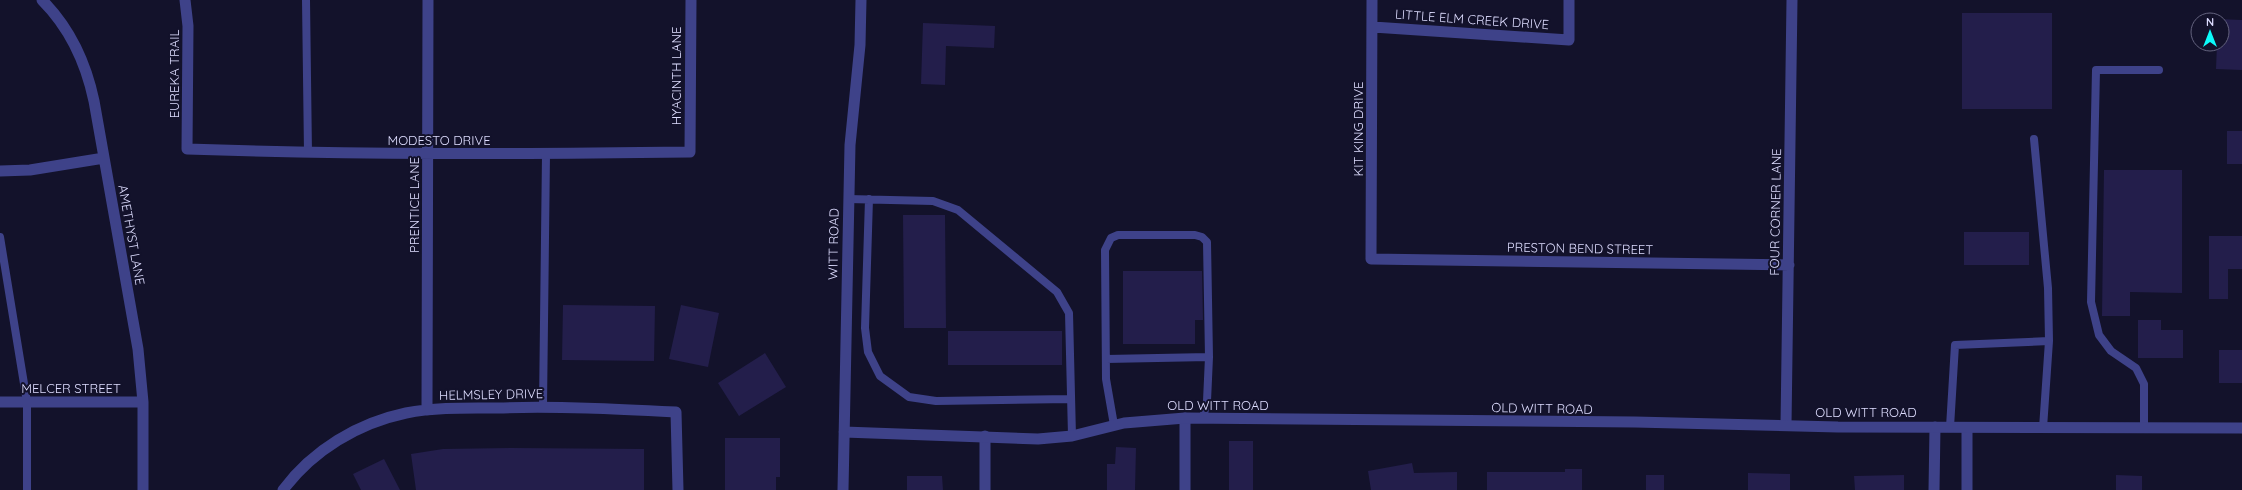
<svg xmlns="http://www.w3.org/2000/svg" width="2242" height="490" viewBox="0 0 2242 490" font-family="Quicksand,sans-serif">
<rect width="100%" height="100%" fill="#13122b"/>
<path fill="#231e4b" d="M1962,13h90v96h-90z
M2217,19l25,1v50l-26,-1 1,-25h5v-24z
M923,23l72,3 -1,22 -48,-2 -1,39 -24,-1z
M2227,131h15v33h-15z
M2104,170h78v123l-52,-1v24h-28z
M903,215h42l1,113h-42z
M1964,232h65v33h-65z
M2209,236h33v33h-14v30h-19z
M1123,271h79l1,49h-8v24h-72z
M563,305l92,1 -1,55 -92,-1z
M681,305l38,8 -11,54 -39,-8z
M2138,320h23v10h22v28h-45z
M948,331h114v34h-114z
M2219,350h23v33h-23z
M765,353l21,34 -47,29 -21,-33z
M725,438h55v39h-4v13h-51z
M1229,441h24v49h-24z
M1116,447l20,1 -1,42h-28v-26h8z
M513,448l131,1v41h-228l-5,-36 32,-5z
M384,459l16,31h-39l-8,-16z
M1412,463l2,10 43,-1v18h-86l-3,-19z
M1565,469h17v21h-95v-18h78z
M1748,473l42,1v16h-42z
M1646,475h18v15h-18z
M1904,475v15h-49l-1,-14z
M2116,475l26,1v14h-26z
M907,476h35l1,14h-36z"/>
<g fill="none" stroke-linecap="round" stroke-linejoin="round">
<path stroke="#3e4289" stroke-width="8" d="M306,0l2,153
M2034,139l14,149 1,53
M848,199l85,2 25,9 99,82 12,21 3,123
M869,199l-4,129 3,24 12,24 29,21 27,4 135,-2
M0,237l27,165v88
M1106,359l103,-2
M543,406l3,-252
M1114,425l-8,-46 -1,-129 6,-12 7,-3h77l7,2 5,5 2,115 -2,44 -4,17
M1950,427l5,-82 94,-4 -6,87
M2144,428v-44l-8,-16 -25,-17 -12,-16 -8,-33 5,-232h63"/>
<path stroke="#3e4289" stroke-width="11" d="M42,0c28,28 44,63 52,101l44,248 5,53v88
M185,0l3,26 -1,123c168,6 335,5 503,3l1,-152
M1372,0l-1,259 418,6
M1373,27l196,13v-40
M0,171l30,-1 74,-12
M0,402h143
M427,410l1,-410
M1786,425l6,-425
M1967,428v62
M283,490c30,-40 75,-67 123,-77 30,-6 61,-5 91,-5 60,-2 120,1 179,4l2,78
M985,490v-54
M1185,490v-72
M1934,490l1,-63"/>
<path stroke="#3e4289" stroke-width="11" d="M844,432l194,7 34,-3 52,-13 61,-5 450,4 203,5 404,1
M843,490l7,-345 10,-100 1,-45"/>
</g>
<g text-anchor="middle" stroke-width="4" stroke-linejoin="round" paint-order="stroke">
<g font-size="13" fill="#dddcfe" stroke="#13122b">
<text transform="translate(1472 19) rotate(4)" y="5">LITTLE ELM CREEK DRIVE</text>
<text transform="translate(174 74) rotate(-90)" y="5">EUREKA TRAIL</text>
<text transform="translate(676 76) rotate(-90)" y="5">HYACINTH LANE</text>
<text transform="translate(1358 129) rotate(-90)" y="5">KIT KING DRIVE</text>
<text x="439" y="145">MODESTO DRIVE</text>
<text transform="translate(414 205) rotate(-90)" y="5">PRENTICE LANE</text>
<text transform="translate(1775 212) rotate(-89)" y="5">FOUR CORNER LANE</text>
<text transform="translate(132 235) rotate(80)" y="5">AMETHYST LANE</text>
<text transform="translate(833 244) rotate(-89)" y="5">WITT ROAD</text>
<text transform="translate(1580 248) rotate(1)" y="5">PRESTON BEND STREET</text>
<text x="71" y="393">MELCER STREET</text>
<text transform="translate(491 394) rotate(-1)" y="5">HELMSLEY DRIVE</text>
<text x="1218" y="410">OLD WITT ROAD</text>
<text transform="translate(1542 408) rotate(1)" y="5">OLD WITT ROAD</text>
<text x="1866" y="417">OLD WITT ROAD</text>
</g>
</g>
<g transform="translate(2210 32)"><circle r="19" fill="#13122b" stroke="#64637f"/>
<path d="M0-3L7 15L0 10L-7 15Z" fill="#0cfafa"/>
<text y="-6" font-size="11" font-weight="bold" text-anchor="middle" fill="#dddcfe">N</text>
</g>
</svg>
